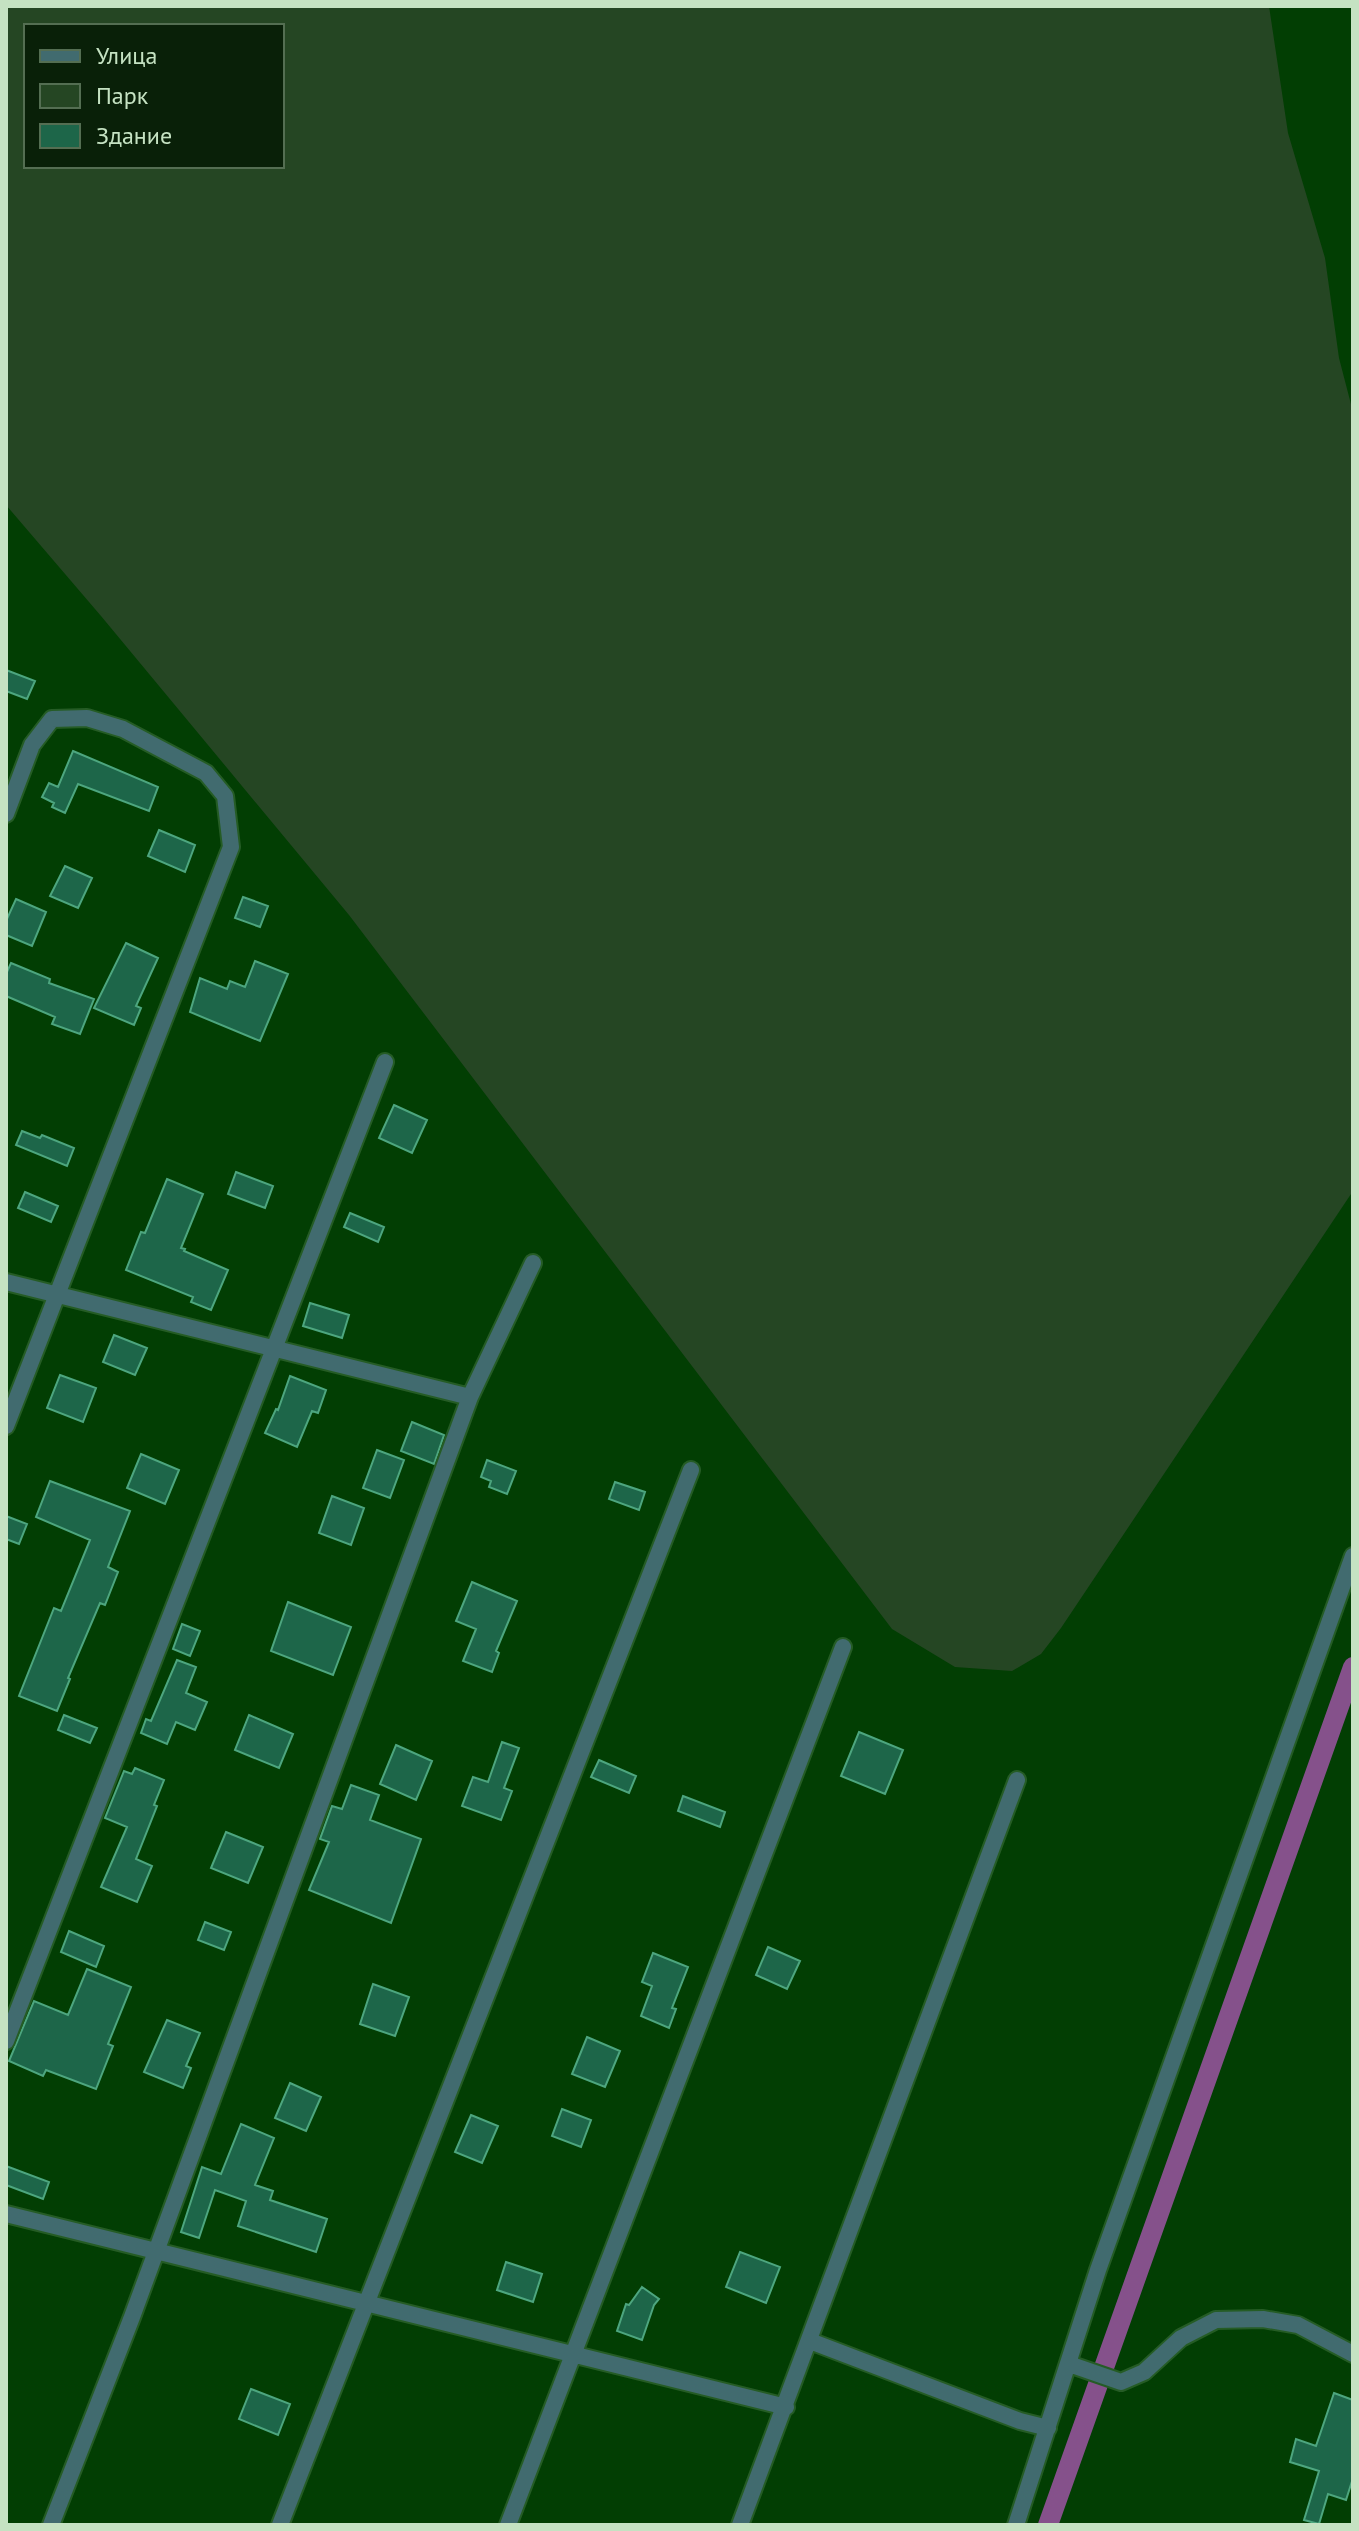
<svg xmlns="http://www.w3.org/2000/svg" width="1359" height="2531" viewBox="0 0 1359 2531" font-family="'PT Sans',sans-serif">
<rect width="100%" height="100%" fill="#023e03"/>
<path fill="#254623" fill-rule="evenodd" d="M6,6h1263l19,127 37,125 14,100 14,54v779l-292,437 -20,26 -29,17 -57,-4 -63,-38 -543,-714 -248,-299 -95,-111zM26,26h256v140h-256z"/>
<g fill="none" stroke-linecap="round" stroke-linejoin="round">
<path stroke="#85518b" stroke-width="20" d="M1048,2525l305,-858"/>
</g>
<path fill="#1d6649" stroke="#4da67f" stroke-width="2" d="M6,670l29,11 -8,18 -21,-8z
M73,751l85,36 -9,24 -71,-27 -13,29 -13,-6 2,-4 -12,-6 7,-14 9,4z
M159,830l36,15 -10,27 -37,-16z
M65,866l27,12 -14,30 -28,-12z
M243,897l25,9 -8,21 -25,-9z
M16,899l30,13 -14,34 -26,-11v-14z
M126,943l32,15 -22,48 5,2 -7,17 -40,-17z
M255,961l33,13 -28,67 -70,-29 10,-34 27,11 3,-8 15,6z
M11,963l39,16 -1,4 45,16 -14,35 -28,-10 3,-7 -49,-21v-22z
M394,1105l33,15 -15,33 -33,-15z
M22,1131l18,7 2,-3 32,13 -7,18 -51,-21z
M236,1172l37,14 -8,22 -37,-14z
M167,1179l36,15 -22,54 4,1 -1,2 44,19 -17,40 -20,-8 2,-5 -67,-27 15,-38 4,1z
M25,1192l33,14 -7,16 -33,-14z
M350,1213l34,14 -6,15 -34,-15z
M310,1303l39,12 -7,23 -39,-12z
M114,1335l33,13 -12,27 -32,-13z
M60,1375l36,13 -13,34 -36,-14z
M290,1376l36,14 -8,23 -6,-2 -15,36 -32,-14 11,-24 2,1z
M412,1422l32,13 -10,29 -33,-13z
M377,1450l27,10 -14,38 -27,-10z
M141,1454l38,16 -14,34 -38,-16z
M487,1460l29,11 -9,23 -18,-7 2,-6 -10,-4z
M50,1481l80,30 -22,56 10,5 -13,33 -5,-2 -32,75 2,1 -13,32 -38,-15 35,-88 7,3 29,-71 -54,-23z
M615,1482l30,10 -6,18 -30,-11z
M332,1496l32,12 -13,37 -32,-12z
M6,1516l21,8 -8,20 -13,-5z
M472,1582l45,19 -21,50 3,2 -7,19 -29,-11 13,-32 -20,-8z
M288,1602l63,25 -18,48 -62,-24z
M182,1624l18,7 -10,25 -17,-7z
M177,1660l19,7 -10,26 21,9 -12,28 -19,-8 -9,22 -26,-11 5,-14 5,2z
M64,1715l33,13 -7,15 -32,-13z
M249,1715l44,19 -14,34 -44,-18z
M859,1732l44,18 -18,44 -44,-18z
M502,1742l17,6 -15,40 8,3 -11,29 -39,-14 11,-29 15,5z
M396,1745l36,16 -16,39 -36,-16z
M599,1760l37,16 -7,17 -38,-16z
M135,1768l29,12 -10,25 3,1 -21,53 16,7 -15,36 -36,-15 26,-60 -22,-9 19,-47 8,3z
M351,1785l28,10 -9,25 51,19 -30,84 -82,-33 20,-48 -9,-3 12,-33 10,3z
M683,1796l42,16 -5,15 -42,-16z
M226,1832l37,15 -15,36 -37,-15z
M205,1922l26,10 -7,18 -26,-10z
M69,1931l35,15 -8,21 -35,-15z
M768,1947l32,14 -13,28 -31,-14z
M653,1953l35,14 -16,41 4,1 -7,19 -28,-12 11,-30 -10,-4z
M87,1969l44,18 -23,57 5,2 -17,43 -50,-19 -3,6 -34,-15 25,-60 34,14z
M373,1984l36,13 -14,39 -35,-12z
M167,2020l33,13 -14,33 5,2 -8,20 -39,-16z
M587,2037l33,14 -15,36 -33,-13z
M290,2083l31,14 -15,34 -31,-13z
M562,2109l29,11 -10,27 -29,-11z
M471,2115l27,11 -16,37 -27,-11z
M241,2124l33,14 -19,47 18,6 -3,9 57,19 -11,33 -78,-26 8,-25 -31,-11 -16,48 -18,-6 21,-65 19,7z
M6,2166l43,16 -6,17 -37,-14z
M740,2252l40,15 -14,36 -40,-16z
M506,2262l36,12 -9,28 -36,-12z
M642,2287l17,12 -5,6 -12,35 -25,-9 9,-27 3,1z
M251,2389l39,15 -12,31 -39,-16z
M1334,2393l19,7v78l-7,22 -18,-6 -9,30 -15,-4 15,-49 -29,-9 6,-23 20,7z"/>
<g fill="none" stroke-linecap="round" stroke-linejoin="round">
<defs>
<path id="street" d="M6,814l26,-69 20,-26 35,-1 36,11 83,44 19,23 6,51 -225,579
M6,1282l464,115
M6,2041l379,-979
M6,2214l780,193
M810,2341l210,80 28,7
M1069,2364l52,18 23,-10 37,-34 35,-18 47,-1 35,6 55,29
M51,2525l81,-208 338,-920 63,-134
M280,2525l411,-1055
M508,2525l335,-878
M740,2525l277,-745
M1016,2525l82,-255 255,-714"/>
</defs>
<use href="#street" stroke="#255c25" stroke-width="20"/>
<use href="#street" stroke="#416b6f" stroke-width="16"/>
</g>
<rect width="1359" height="2531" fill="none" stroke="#c5e2c2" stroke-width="16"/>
<rect x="24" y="24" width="260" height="144" fill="#092008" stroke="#546e52" stroke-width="2"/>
<rect x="40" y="50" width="40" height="12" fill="#416b6f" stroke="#546e52" stroke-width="2"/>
<text x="96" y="64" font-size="24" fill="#c5e2c2">Улица</text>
<rect x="40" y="84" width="40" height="24" fill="#254623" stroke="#546e52" stroke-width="2"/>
<text x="96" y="104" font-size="24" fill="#c5e2c2">Парк</text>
<rect x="40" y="124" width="40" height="24" fill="#1d6649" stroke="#546e52" stroke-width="2"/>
<text x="96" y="144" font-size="24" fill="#c5e2c2">Здание</text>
</svg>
